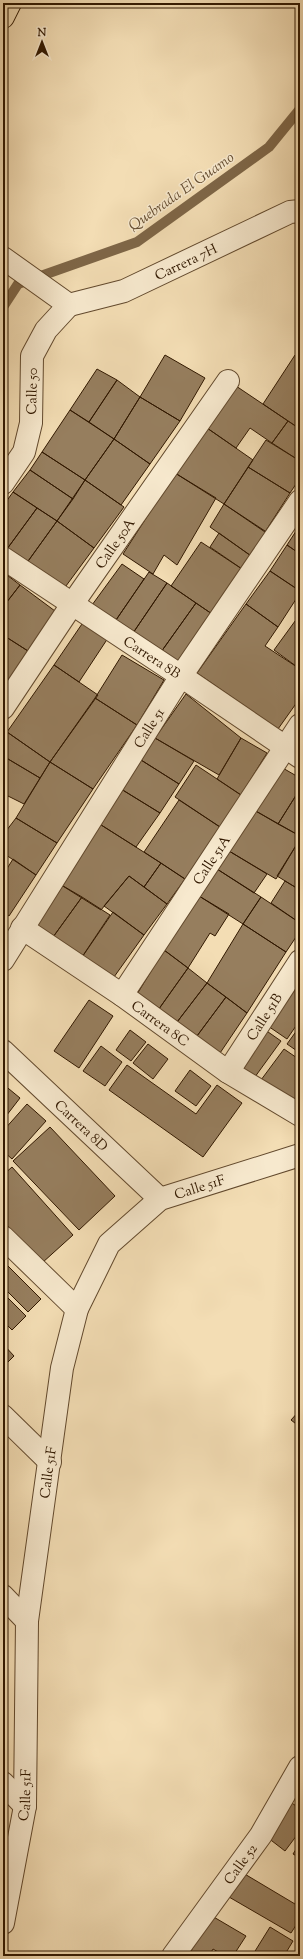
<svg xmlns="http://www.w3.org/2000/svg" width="303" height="1959" viewBox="0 0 303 1959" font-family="'Sorts Mill Goudy',serif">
<rect width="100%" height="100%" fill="#f3ddb4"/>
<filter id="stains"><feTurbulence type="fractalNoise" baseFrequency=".005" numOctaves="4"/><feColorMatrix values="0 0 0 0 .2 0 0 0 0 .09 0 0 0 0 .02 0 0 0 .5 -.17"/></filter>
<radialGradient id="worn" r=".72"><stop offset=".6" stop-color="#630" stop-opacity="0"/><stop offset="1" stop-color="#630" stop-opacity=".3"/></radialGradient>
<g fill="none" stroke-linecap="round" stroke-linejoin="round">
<path stroke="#7e6647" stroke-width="10" d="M3,307l15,-23 119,-42 132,-95 31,-38"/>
</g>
<path fill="#967e5e" stroke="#311800" d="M165,355l40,23 -25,43 -40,-24z
M295,355l5,3v71l-37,-25z
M97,369l20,11 -28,42 -19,-12z
M117,380l23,17 -26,42 -25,-17z
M236,386l52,35 -16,22 -22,-15 -14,20 -29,-20z
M140,397l40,24 -30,43 -36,-25z
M70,410l44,29 -29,41 -43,-28z
M288,421l12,8v32l-28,-18z
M207,428l46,32 -29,44 -49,-31z
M114,439l36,25 -29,41 -36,-25z
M266,440l34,21v17l-10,15 -42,-26z
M42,452l43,28 -12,19 -43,-29z
M248,467l42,26 -25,39 -41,-28z
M30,470l43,29 -16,22 -44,-29z
M175,473l41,25 -39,67 -13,-10 -11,19 -30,-20z
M85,480l39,27 -30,41 -37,-27z
M13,492l24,16 -30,41 -4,-2v-41z
M224,504l47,31 -17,23 -44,-31z
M37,508l20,13 -31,43 -19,-15z
M57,521l37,27 -31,42 -37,-26z
M300,525v29l-13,-9z
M219,533l35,25 -9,13 -35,-24z
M201,542l44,29 -30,45 -44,-30z
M287,545l13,9v37l-30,-20z
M122,564l22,15 -28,41 -24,-15z
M270,571l30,20v2l-22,34 -32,-23z
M3,572l17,13 -17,22z
M149,572l18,11 -34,50 -17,-13z
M167,583l29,20 -35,49 -28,-19z
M20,585l35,26 -27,40 -25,-16v-28z
M196,603l19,13 -34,49 -20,-13z
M246,604l32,23 -13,19 35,23v29l-22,31 -81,-56z
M298,617l2,1v51l-26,-19z
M84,621l24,17 -29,44 -25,-17z
M3,635l25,16 -25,39z
M122,655l42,25 -27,45 -42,-27z
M54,665l44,30 -48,67 -43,-30z
M186,694l55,44 -22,37 -64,-37z
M95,698l42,27 -44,64 -43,-27z
M7,732l43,30 -10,16 -37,-22v-18z
M155,738l39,23 -15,23 -38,-24z
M241,738l26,15 -26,42 -24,-16z
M3,756l37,22 -16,26 -16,-8 -5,10z
M141,760l38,24 -19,29 -39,-24z
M50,762l43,27 -36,54 -41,-25z
M196,765l45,30 -21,32 -45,-30z
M281,767l19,11v11l-22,35 -24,-14z
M121,789l39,24 -24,34 -38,-24z
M300,789v47l-22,-12z
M179,800l41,27 -35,52 -41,-27z
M254,810l46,26v3l-24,40 -47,-28z
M16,818l41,25 -21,32 -33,-22v-18z
M98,823l63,40 -17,24 -15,-11 -28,34 -43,-27z
M300,839v51l-23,-14z
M229,851l38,23 -13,19 -37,-24z
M13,859l23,16 -27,41 -6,-4v-37z
M161,863l24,16 -18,25 -23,-17z
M217,869l44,28 -18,27 -44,-28z
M129,876l38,28 -23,31 -40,-29z
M285,881l15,9v33l-29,-20z
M58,883l24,14 -34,47 -23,-15z
M199,896l30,18 -14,22 -5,-3 -22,35 -24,-18z
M82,897l28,18 -32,48 -30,-19z
M261,897l39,26v8l-14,21 -43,-28z
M113,912l31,23 -35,49 -31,-21z
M243,924l43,28 -39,61 -40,-30z
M164,950l24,18 -32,45 -22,-14z
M188,968l19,15 -33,43 -18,-13z
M207,983l19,14 -32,43 -20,-14z
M291,986l9,6v28l-13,19 -22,-15z
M226,997l21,16 -29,43 -24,-16z
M89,1000l24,16 -34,52 -25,-17z
M300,1026v27l-13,-9z
M261,1027l20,14 -29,40 -19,-14z
M130,1030l16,12 -15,19 -15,-11z
M148,1044l20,15 -15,20 -20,-16z
M101,1046l21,16 -17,24 -22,-15z
M284,1049l16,11v37l-9,12 -33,-25z
M127,1065l69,49 21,-29 25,18 -39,54 -94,-67z
M190,1070l21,16 -15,20 -21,-15z
M3,1084l17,14 -17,22z
M27,1104l19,17 -34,38 -9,-8v-20z
M50,1127l65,69 -36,34 -66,-69z
M3,1157l5,5 -5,5z
M12,1167l61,68 -31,28 -39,-42v-46z
M6,1264l35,35 -13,13 -25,-25v-20z
M3,1293l23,23 -14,14 -9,-9z
M3,1344l11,12 -11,11z
M300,1410v17l-9,-7z
M300,1784v16l-7,-5z
M288,1800l12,9v22l-15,20 -22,-17z
M300,1843v15l-7,-4z
M243,1873l57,34v12l-9,14 -62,-36z
M212,1916l34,20 -13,20h-8l-12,-7 -4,7h-21z
M270,1927l23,14 -9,15h-32z"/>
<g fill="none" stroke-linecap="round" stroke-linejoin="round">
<defs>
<g id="minor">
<path d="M3,258l66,47"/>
<path id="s1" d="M69,305l55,-14 166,-79 10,-1"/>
<path id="s2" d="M3,483l21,-31 7,-29 1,-67 14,-26 23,-25"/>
<path id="s3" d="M3,558l178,118 119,81"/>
<path id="s4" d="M3,708l70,-105 155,-222"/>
<path id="s5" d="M22,928l100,67 106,77 72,43"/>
<path id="s6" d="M3,960l178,-284 119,-175"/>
<path id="s7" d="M122,995l178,-270"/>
<path id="s8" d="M3,1051l157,148"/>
<path id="s9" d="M228,1072l72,-111"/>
<path d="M3,1237l74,72"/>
<path d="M3,1416l47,46"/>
<path d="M3,1596l24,25"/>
<path d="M3,1783l22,23"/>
<path id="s10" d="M3,1923l22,-117 2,-185 35,-253 15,-59 32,-65 51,-45 140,-44"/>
<path id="s11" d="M173,1956l88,-121 39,-68"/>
</g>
<path id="major" d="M3,17l7,-14"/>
</defs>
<use href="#minor" stroke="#62492d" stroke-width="24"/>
<use href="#major" stroke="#311800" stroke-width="24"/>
<use href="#minor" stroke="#f7e9ce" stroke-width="22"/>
<use href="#major" stroke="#f3ddb4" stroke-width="22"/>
</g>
<g text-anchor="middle" stroke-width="3" stroke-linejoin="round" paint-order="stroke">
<g font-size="14" fill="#311800" stroke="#f7e9ce">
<text dy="5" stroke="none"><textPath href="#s1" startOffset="125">Carrera 7H</textPath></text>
<text dy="5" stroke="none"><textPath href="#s2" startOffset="99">Calle 50</textPath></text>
<text dy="5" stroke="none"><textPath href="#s4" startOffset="199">Calle 50A</textPath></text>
<text dy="5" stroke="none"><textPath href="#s3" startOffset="179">Carrera 8B</textPath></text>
<text dy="5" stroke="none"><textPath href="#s6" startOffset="274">Calle 51</textPath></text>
<text dy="5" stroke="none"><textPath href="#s7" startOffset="162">Calle 51A</textPath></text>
<text dy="5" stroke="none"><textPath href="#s9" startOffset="66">Calle 51B</textPath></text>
<text dy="5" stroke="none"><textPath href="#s5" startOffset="168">Carrera 8C</textPath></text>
<text dy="5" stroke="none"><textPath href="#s8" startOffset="108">Carrera 8D</textPath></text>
<text dy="5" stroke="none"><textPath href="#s10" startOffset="802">Calle 51F</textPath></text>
<text dy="5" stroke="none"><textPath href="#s10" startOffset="454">Calle 51F</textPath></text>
<text dy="5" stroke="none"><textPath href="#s10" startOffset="130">Calle 51F</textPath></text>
<text dy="5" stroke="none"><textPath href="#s11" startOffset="114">Calle 52</textPath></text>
</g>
<g font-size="15" font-style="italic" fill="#644c30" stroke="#f7e9ce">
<text transform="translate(181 191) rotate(-35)" y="5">Quebrada El Guamo</text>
</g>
</g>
<rect width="303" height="1959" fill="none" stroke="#f3ddb4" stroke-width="16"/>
<rect x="4" y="4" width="295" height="1951" fill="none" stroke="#311800" stroke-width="2"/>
<rect x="8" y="8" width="287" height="1943" fill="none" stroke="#311800"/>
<g transform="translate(42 42)" stroke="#f7e9ce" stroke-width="3" paint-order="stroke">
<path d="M0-3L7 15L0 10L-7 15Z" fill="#311800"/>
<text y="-6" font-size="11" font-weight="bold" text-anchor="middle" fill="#311800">N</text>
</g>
<rect width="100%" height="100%" filter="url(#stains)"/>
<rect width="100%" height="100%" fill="url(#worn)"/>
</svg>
